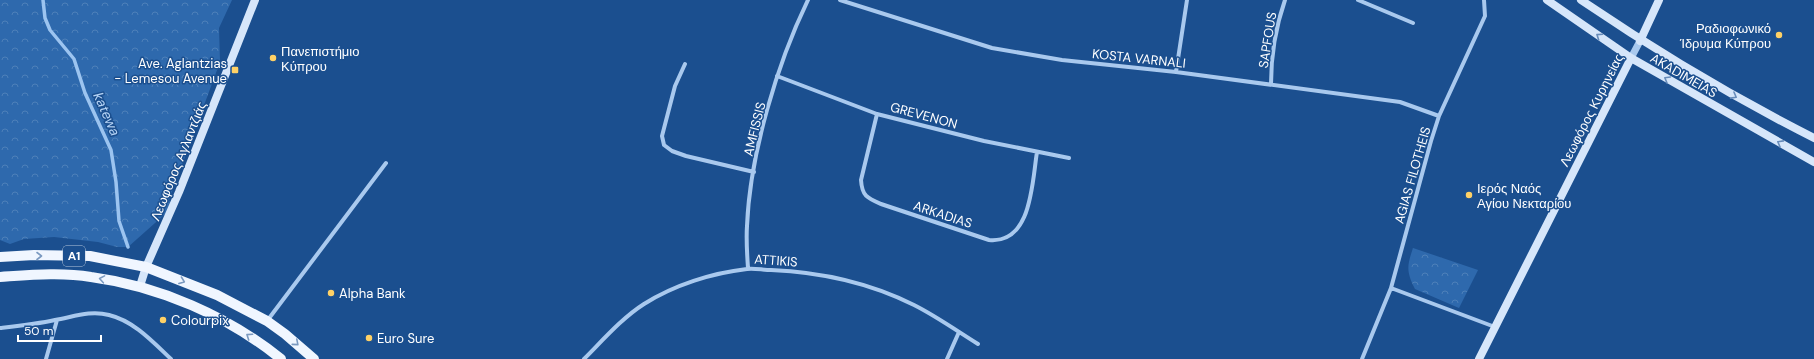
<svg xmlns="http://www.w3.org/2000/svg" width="1814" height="359" viewBox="0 0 1814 359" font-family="'DM Sans',sans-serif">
<defs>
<pattern id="forest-crowns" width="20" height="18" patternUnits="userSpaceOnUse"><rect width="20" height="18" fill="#2e69ad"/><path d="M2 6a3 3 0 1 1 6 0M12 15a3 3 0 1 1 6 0" fill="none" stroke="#4d80b9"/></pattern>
</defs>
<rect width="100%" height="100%" fill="#1b4f8f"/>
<path fill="url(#forest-crowns)" d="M0,0h232l-13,28 1,34 -51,138 4,7 -45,40h-11l-19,-5 -44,-5 -30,2 -14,5 -10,-4z
M1413,248l65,22 -19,38 -44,-19c-9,-18 -8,-23 -2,-41z"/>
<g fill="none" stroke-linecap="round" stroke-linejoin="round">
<path stroke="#9cc4f0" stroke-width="3.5" d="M43,0l2,18 5,12 24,29 11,34 26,57 5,32 3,39 9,26"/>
<path stroke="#a9c9ee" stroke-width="4" d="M840,0l152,48 70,12 114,12 224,30 39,14
M1358,0l55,23
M685,64l-10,22 -13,50 2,9 8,6 14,5 68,16
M1176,72l11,-72
M777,76l100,38 107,27 85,17
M1271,84c0,-28 5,-58 14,-84
M877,114l-16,66c1,16 6,18 20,24l108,36c43,4 43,-58 48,-88
M748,268c-1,-14 -2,-28 -1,-42 3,-72 30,-162 61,-226
M1391,288l104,39
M267,321l119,-158
M0,328c18,-2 37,-4 55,-8 18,-3 35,-10 54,-5 25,6 44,27 62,44
M46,359l11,-39
M584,359c19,-19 38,-41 60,-55 30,-19 68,-31 103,-35 7,-1 16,1 24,1 48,2 99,13 143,35 22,11 43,26 64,39
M947,359l12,-27
M1362,359l29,-71 40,-147 8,-25 46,-100 -1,-16"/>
<path stroke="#a9c9ee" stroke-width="7" d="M1631,58l9,-17"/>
<path stroke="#d6e6fa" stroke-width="8" d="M1547,0l84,58 183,104
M1581,0c75,51 152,97 233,138
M1640,41l19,-41
M140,286l6,-19 33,-75 76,-192
M1479,359l152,-301"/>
<path stroke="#f0f6ff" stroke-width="10" d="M0,257l34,-2 56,1 56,11 71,28 50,26 18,13 29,25
M0,277c30,-2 61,-5 91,0 68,9 137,39 190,82"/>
</g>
<defs><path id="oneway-chevron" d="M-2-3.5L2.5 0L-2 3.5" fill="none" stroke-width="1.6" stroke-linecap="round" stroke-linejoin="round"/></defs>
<g stroke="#668bba">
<use href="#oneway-chevron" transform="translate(1599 36) rotate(-146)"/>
<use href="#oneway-chevron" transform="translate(1667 79) rotate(-150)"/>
<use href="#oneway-chevron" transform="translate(1734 96) rotate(29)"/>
<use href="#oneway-chevron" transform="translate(1780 143) rotate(-151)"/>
</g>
<g stroke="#7b9ac1">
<use href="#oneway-chevron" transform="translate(39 256)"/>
<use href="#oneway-chevron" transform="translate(102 279) rotate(-170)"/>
<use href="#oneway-chevron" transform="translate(182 281) rotate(21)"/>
<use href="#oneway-chevron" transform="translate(249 336) rotate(-146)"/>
<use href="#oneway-chevron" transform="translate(296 343) rotate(41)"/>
</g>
<g fill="#ffd166" stroke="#1b4f8f" stroke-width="1.5">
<circle cx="1779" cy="35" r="4"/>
<circle cx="273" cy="58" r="4"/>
<rect x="231" y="66" width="8" height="8" rx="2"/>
<circle cx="1469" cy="195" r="4"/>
<circle cx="331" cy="293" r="4"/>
<circle cx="163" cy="320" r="4"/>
<circle cx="369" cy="338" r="4"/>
</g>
<g text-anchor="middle" stroke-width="3" stroke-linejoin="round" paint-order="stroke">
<rect fill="#1b4f8f" stroke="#bbcadd" stroke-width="1" x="63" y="246" width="22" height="20" rx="3"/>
<g font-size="12" font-weight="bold" fill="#fff">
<text x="74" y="260">A1</text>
</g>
<g font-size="13" fill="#fff" stroke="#1b4f8f" text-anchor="start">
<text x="1771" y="33" text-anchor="end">Ραδιοφωνικό<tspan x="1771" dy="15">Ίδρυμα Κύπρου</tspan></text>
<text x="281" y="56">Πανεπιστήμιο<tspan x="281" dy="15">Κύπρου</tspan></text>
<text x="227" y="68" text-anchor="end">Ave. Aglantzias<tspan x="227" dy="15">- Lemesou Avenue</tspan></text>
<text x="1477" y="193">Ιερός Ναός<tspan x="1477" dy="15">Αγίου Νεκταρίου</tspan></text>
<text x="339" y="298">Alpha Bank</text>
<text x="171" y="325">Colourpix</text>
<text x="377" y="343">Euro Sure</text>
</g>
<g font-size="13" fill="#fff" stroke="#1b4f8f">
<text transform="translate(1267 40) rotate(-81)" y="5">SAPFOUS</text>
<text transform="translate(1139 58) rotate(6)" y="5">KOSTA VARNALI</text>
<text transform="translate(1684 75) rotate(30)" y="5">AKADIMEIAS</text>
<text transform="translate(1591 110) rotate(-63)" y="5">Λεωφόρος Κυρηνείας</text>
<text transform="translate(924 115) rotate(15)" y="5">GREVENON</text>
<text transform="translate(754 129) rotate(-76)" y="5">AMFISSIS</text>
<text transform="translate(178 161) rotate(-68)" y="5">Λεωφόρος Αγλαντζιάς</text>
<text transform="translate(1412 175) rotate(-74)" y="5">AGIAS FILOTHEIS</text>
<text transform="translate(943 214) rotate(18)" y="5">ARKADIAS</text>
<text transform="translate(776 260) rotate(4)" y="5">ATTIKIS</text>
</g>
<g font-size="14" font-style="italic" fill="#b5d3f5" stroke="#1b4f8f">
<text transform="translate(107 114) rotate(66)" y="5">katewa</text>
</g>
</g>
<path d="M18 335v6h83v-6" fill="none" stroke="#ffffff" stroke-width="2"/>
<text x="24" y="335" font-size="12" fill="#ffffff" stroke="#1b4f8f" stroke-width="3" paint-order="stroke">50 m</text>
</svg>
